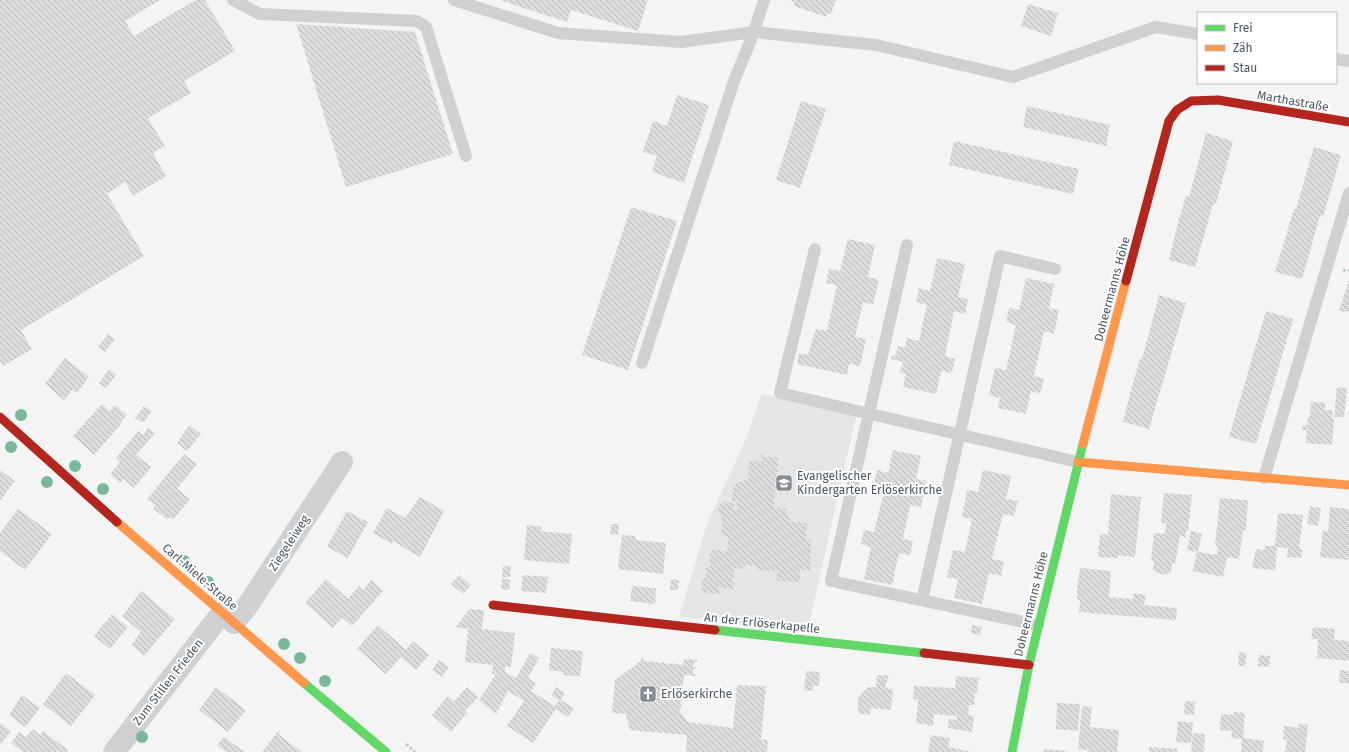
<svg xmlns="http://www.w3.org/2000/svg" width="1349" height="752" viewBox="0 0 1349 752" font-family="'Fira Sans',sans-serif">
<defs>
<pattern id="building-back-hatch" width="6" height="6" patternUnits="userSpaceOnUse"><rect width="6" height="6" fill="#ddddde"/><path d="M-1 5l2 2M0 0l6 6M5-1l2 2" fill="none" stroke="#b5b6b7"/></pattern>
</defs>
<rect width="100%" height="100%" fill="#f4f4f4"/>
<path fill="#e6e5e6" d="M762,394l94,22 -48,213 -129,-12 28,-93 38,-83z"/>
<path fill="url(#building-back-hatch)" d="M0,0h160l-35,21 9,15 62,-36h9l30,51 -51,30 7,12 -43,25 17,28 -12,7 13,23 -33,20 -8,-14 -18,12 37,62 -123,74 11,19 -29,17 -3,-4z
M500,0h148l-10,31 -67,-21 -4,12z
M789,0h47l-5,14 -4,-1 -1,4 -32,-11 1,-4z
M1028,4l30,9 -7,23 -30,-10z
M296,24l119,8 38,122 -107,33z
M677,95l32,10 -25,78 -32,-11 5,-16 -14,-4 10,-31 14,5z
M801,101l25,8 -26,79 -24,-8z
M1027,106l83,19 -4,21 -83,-19z
M1206,133l27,8 -17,63h-3l-18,63 -26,-7 9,-37 8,-27 3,1z
M954,141l125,28 -6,25 -124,-29z
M1314,147l27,8 -18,62 -3,-1 -18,63 -27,-7 19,-63h2z
M631,207l46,14 -49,149 -46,-15z
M848,239l27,6 -7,32 11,3 -6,25 -10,-3 -8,35 11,2 -6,27 -11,-2 -2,11 -50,-11 2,-11 9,2 8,-26 11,2 10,-46 -11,-2 3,-14 11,2z
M937,258l28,6 -7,33 10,2 -3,15 -11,-3 -9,45 10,3 -3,14 -11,-2 -5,23 -33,-7 3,-13 -6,-1 3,-11 -12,-3 1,-4 3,1 3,-10 7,1 2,-9 12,3 8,-36 -11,-3 3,-14 11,3z
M1026,278l28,6 -5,24 10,2 -5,24 -10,-3 -10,45 10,2 -4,16 -9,-3 -5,23 -28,-6 2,-10 -11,-3 6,-27 11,2 10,-45 -10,-3 3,-14 10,2z
M1349,280v32l-10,-1z
M1159,295l27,8 -37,126 -26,-7 9,-36 8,-27h2z
M1266,311l27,8 -37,125 -27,-7z
M108,334l7,5 -10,13 -7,-5z
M65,358l24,19 -12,16 -5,-3 -8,10 -19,-16z
M109,369l7,6 -10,13 -7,-5z
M1337,387l10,1 -3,29h-10z
M1311,402l14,1v7h8l-1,9h2l-2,26 -26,-2 1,-13h-5l1,-5h4l1,-8h2z
M102,404l8,7 5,-6 12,10 -6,7 1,1 -28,32 -21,-19z
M144,406l8,5 -9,12 -8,-5z
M189,425l12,9 -14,17 -10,-8z
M148,428l7,5 -19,22 15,12 -17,21 -11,-9 -3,4 -10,-9 10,-12 -4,-4 22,-27 5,4z
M893,450l28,6 -5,23 10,2 -5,26 -11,-2 -7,34 10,2 -3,14 -11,-2 -7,32 -28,-6 7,-32 -10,-3 3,-14 10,2 11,-44 -11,-3 3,-15 11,3z
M184,454l13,10 -20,25 13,10 -17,21 -4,-3 -2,3 -14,-12 3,-2 -9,-7z
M761,454h2l-1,3h16l-1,14h3v1h-3l-3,35 11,1 6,14 16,1 -1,16h5l-1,31h-10v12l-23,-1v-10l-21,-1v-4l-11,-1v4l-11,-1 -1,21 -14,-2v7l-17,-1v-15h4v-12l4,1v-17l17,1 1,-15 -7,-1 1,-16 -4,-9 3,-7 6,-2 6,3 4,8v-11h-5l1,-16 15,-6 1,-18h12z
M0,470l15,11 -15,20z
M983,470l28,6 -5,23 12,2 -4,15 -11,-2 -11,45 12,2 -3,15 -12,-3 -7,31 -28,-6 4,-19 -11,-2 6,-27 12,2 7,-33 -10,-2 5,-27 11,2z
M1164,493l28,2 -4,36h-2l-1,6 -5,-1 -5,28 -3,-1 -1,10h-3l-3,2 -12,-4 1,-10h-3l3,-28 11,1 1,-11h-5z
M1111,494l30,3 -6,60 -17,-2v3l-20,-1 2,-23 8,1z
M420,497l24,14 -24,46 -27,-16 -1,3 -19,-11 14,-25 18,10z
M1220,498l28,2 -2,30h-3l-4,29 -12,-2 -4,20 -30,-6 4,-19 -10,-2 4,-19 11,3 -4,18 19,3 1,-9 -3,-1z
M1310,506l11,2 -3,18 -11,-2z
M1330,507l19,2v51l-29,-3 3,-26 5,1z
M18,509l34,25 -27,36 -25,-19v-18z
M347,511l21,11 -20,36 -21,-11z
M1278,513l25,2 -4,34h3l-1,9 -14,-1 1,-9 -11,-1 -2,23 -23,-2 4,-19 9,1v-4h10z
M611,524h8l-1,11 -8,-1z
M527,525l15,2 -1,4 31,3 -3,30 -45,-4z
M622,535l14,1 -1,4 31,3 -3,31 -45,-5z
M503,566h8l-1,11h-8z
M1080,568l31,3 -2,26 24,2 1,-6 12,2 -2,10 33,3 -1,12 -97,-8 1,-12 -3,-1v-9z
M459,575l12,10 -8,9 -12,-10z
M523,575l25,2 -2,16 -25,-2z
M502,578l8,2 -1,10 -8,-1z
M326,579l22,20 11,-13 4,4 8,-10 12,11 -31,35 -10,-8 -9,10 -28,-25z
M671,579l8,1 -1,10h-8z
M632,586l24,2 -1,16 -25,-3z
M141,591l34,28 -31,37 -13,-11 10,-13 -19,-16z
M469,609l15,1 -2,19 33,4 -4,34 -6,-1v6l11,6 14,-25 9,5 -11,20 8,6 -5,7 24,15 4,-6 -8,-5 5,-8 9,6 -4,7 13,8 -6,9 -12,-8 -23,34 -26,-17 17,-25 -16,-10 -12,23 -17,-14 17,-26h-4l1,-9 -28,-3 3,-33 -12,-2z
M112,614l16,13 -18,22 -16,-13z
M378,625l28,25 7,-9 16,14 -13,15 -15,-13 -15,17 -29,-25z
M972,625l10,2 -2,8 -9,-2z
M1313,627l22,2 -1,11 15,1v20l-32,-3 1,-19h-7z
M551,648l32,3 -3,25 -17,-1v-3l-14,-2z
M1239,652l8,1 -2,13h-7z
M1259,655l11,1 -1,11 -11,-1z
M642,657h1v4l9,1 2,-2 -1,2 9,1 1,-2 1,2 9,1 2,-2v2l8,1 1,-6 13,1v2h-3l-1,5h3v2h-3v5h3v2l-12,-1 -3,33 -2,2 9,12 45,6 4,-43 26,1 3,1 -5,52 7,1 -1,12h-81l1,-17 -57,-5 -4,-16 -14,-1 3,-33 26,-19z
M439,660l10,7 -7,10 -10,-7z
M1340,670l9,1v12h-10z
M806,671l14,1 -1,14h-6v5l-9,-1z
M66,673l29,22 -24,31 -28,-22z
M877,675h12l-4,13 8,1 -2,21 -20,-2 -1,7 -12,-2v-15l10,-11h8z
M956,676l24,2 -2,2 -1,13h-2l-1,12h-5l-1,10 6,1 -2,16 -24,-4 1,-9 8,1v-4l-23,-2 -1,12 -17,-3 2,-23 -5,-1 1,-13 41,2z
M216,687l30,23 -18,22 -29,-22z
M467,687l11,10 -13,14 2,2 -16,19 -19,-17 16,-19 6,5z
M22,695l18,13 -15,19 -16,-12z
M1185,701l10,1 -1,13 -10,-1z
M1057,703l23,1 -2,27 -22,-2z
M1082,706l10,1 -2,20 29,3 -2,22h-29v-2l-10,-1z
M1234,712l11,1 -2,25 21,3 -1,11h-22l1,-13 -11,-1 1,-7 -12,-1 1,-16 13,1z
M1178,721l15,2 -2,20 -15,-1z
M0,723l11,8 -11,14z
M1298,724l10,1 -3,27h-20l2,-12 -4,-1 1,-13 14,2z
M33,729l7,6 3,-4 25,19 -1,2h-44l-12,-9 8,-11 7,5z
M279,730l2,1 -3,3 24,18h-40z
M1193,733l12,1 -1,18h-13z
M931,735l19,3 -2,9 24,5h-44z
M224,737l21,15h-19l-9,-7z
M1149,747l28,2v3h-28z
M1044,749l23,2v1h-23z"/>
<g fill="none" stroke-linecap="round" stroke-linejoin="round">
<path stroke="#bcc7c4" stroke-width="2.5" stroke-dasharray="3 2" stroke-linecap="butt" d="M1343,270l6,1
M406,744l9,8"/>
<path stroke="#ced0d2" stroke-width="12" d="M233,0l27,14 157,7 9,6 40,129
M454,0l104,33 123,9 73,-10 122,13 137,32 143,-50 42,7
M1336,59l13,2
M907,245l-76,336 207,44
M815,249l-35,144 298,69
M642,363l92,-282 20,-49 10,-32
M1264,478l85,-285
M922,600l78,-344 55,13"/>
<path stroke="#ced0d2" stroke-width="22" d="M234,623l12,-15 96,-146
M114,752l108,-139"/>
<path stroke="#63d668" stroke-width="9" d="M715,630l209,23
M304,683l82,69
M1012,752l17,-87 54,-221"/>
<path stroke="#ff974d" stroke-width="9" d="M1083,444l43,-163
M1078,462l271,23
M117,522l187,161"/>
<path stroke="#b3261e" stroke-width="9" d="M1126,281l43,-160 8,-11 14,-9 27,-1 131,22
M0,417l117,105
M493,605l222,25
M924,653l105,12"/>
</g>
<g fill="#7ab899">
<circle cx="21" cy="415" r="6"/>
<circle cx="11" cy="447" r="6"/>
<circle cx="75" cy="466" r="6"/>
<circle cx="47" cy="482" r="6"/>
<circle cx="103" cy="489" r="6"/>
<circle cx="184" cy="561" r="6"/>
<circle cx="208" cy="582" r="6"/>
<circle cx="284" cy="644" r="6"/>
<circle cx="300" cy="658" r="6"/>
<circle cx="325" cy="681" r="6"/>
<circle cx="142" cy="737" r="6"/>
</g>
<defs>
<symbol id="school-square" viewBox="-11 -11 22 22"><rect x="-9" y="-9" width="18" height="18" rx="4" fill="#868d94" stroke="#fff"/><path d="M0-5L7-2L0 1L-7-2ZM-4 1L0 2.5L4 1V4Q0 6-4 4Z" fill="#fff"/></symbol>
<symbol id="church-square" viewBox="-11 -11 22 22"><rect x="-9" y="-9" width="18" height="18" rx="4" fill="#868d94" stroke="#fff"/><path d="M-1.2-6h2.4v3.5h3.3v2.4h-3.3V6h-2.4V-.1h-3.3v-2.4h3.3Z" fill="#fff"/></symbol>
</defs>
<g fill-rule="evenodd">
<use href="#school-square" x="774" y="473" width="20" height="20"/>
<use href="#church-square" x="638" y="684" width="20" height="20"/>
</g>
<g text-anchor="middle" stroke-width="4" stroke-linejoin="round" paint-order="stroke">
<g font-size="12" fill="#4a5661" stroke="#fff">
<text transform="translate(1293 101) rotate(10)" y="4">Marthastraße</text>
<text transform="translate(1112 289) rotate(-75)" y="4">Doheermanns Höhe</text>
<text transform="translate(289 543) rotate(-57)" y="4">Ziegeleiweg</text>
<text transform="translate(200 577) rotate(41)" y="4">Carl-Miele-Straße</text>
<text transform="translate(1031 604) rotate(-76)" y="4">Doheermanns Höhe</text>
<text transform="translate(762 623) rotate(6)" y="4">An der Erlöserkapelle</text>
<text transform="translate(168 682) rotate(-52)" y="4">Zum Stillen Frieden</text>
</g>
<g font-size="12" fill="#4a5661" stroke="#fff" text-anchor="start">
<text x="797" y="480">Evangelischer<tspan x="797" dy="14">Kindergarten Erlöserkirche</tspan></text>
<text x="661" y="698">Erlöserkirche</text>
</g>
</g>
<rect x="1197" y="12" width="140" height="72" fill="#ffffff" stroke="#b7bbc0"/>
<rect x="1205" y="25" width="20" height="6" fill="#63d668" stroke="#b7bbc0"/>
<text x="1233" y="32" font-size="12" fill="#4a5661">Frei</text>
<rect x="1205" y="45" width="20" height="6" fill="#ff974d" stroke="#b7bbc0"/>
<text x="1233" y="52" font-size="12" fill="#4a5661">Zäh</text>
<rect x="1205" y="65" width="20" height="6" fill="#b3261e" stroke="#b7bbc0"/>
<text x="1233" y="72" font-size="12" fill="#4a5661">Stau</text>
</svg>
